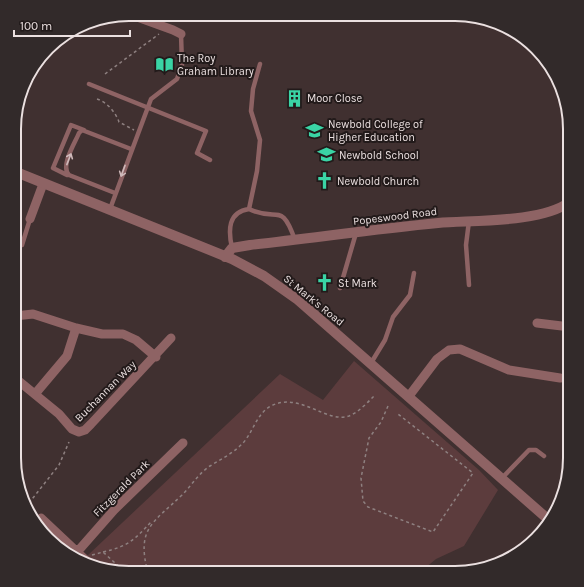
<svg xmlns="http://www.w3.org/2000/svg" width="584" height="587" viewBox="0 0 584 587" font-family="Karla,sans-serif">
<rect width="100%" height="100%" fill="#403030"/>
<path fill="#5c3c3d" d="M354,361l125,109 19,20 -34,56 -28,13 -17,14h-297l-20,-6 -15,-11 193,-182 43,26z"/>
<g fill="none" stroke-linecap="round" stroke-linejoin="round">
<path stroke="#8e8080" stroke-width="1.5" stroke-dasharray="3 3" stroke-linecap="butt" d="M105,74l54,-40
M97,99c10,3 19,14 22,23l15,8
M388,406l-7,16 -12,16 -8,40 2,23 5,6 65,25 40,-59 -75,-59
M29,503l30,-38 10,-23
M31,509l4,4
M103,552c26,-6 31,-12 49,-31
M92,555l11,-3 23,21
M148,573c-12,-45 5,-50 34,-78 9,-9 17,-22 28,-29 11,-7 22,-12 32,-22 11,-11 14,-30 29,-38 28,-15 56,18 78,10 10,-4 19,-14 26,-21
M394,573l6,-9"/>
<path stroke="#8e6364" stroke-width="4.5" d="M89,84l117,47 -9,22 13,7
M67,175l-14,-7 18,-43 13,5
M115,193l-46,-18c-9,-9 6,-32 10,-42l3,-3 49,19
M110,209l41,-110 26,-20 5,-14 -1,-31
M249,209c29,14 32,-9 46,31
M469,221l-3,24 3,40
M15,242l7,3 8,-26
M232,248c-4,-18 -4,-36 17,-39l8,-38 3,-31 -9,-29 2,-22 7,-25
M340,288l16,-55
M371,363l14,-23 8,-23 17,-22 4,-22
M502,478l27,-28h7l8,6"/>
<path stroke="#8e6364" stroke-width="9" d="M129,14l44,16 8,4
M30,219l13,-35
M15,316l18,-2 43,14 26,6h21l13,6 20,17
M537,323l33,4
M15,378l44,36 13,15 7,3 6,-2 6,-6 80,-86
M35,394l32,-38 9,-28
M409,396l28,-37 12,-9 11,-1 49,21 51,8
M41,518l50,47
M78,551l36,-41 69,-67"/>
<path stroke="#8e6364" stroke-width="10" d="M16,172l216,87 32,17 34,24 252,221
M225,257l7,-9 18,-3c63,-7 126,-16 188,-22 37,-3 102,0 132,-21"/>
</g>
<defs><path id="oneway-shaft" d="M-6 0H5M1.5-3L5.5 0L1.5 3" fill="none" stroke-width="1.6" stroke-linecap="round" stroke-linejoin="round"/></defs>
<g stroke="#cfbabb">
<use href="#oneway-shaft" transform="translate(69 159) rotate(-69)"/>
<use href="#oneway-shaft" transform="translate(123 171) rotate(110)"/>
</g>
<defs>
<symbol id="library-bare" viewBox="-9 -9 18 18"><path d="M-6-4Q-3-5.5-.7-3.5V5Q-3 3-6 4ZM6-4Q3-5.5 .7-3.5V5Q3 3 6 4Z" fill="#3ad4a5" stroke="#221a1a" stroke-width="2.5" paint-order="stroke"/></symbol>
<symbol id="building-bare" viewBox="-9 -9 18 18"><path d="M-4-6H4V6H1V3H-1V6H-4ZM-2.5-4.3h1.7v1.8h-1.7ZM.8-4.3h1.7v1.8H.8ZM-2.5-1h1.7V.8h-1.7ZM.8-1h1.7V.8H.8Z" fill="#3ad4a5" stroke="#221a1a" stroke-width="2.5" paint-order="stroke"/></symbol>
<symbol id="university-bare" viewBox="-9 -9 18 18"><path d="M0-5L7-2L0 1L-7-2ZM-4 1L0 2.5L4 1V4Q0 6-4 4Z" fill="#3ad4a5" stroke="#221a1a" stroke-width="2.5" paint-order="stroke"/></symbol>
<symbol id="school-bare" viewBox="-9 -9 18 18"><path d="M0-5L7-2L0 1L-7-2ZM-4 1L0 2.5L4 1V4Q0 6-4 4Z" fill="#3ad4a5" stroke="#221a1a" stroke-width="2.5" paint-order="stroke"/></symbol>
<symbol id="church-bare" viewBox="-9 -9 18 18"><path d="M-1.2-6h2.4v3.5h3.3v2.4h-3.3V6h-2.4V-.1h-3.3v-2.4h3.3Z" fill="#3ad4a5" stroke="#221a1a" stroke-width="2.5" paint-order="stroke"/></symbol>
</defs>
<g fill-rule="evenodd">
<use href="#library-bare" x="152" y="52" width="25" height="25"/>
<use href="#building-bare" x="282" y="86" width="25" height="25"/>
<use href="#university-bare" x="302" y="118" width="25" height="25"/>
<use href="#school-bare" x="314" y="142" width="25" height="25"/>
<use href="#church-bare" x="312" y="168" width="25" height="25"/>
<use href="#church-bare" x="312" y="270" width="25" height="25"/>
</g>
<g text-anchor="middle" stroke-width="4" stroke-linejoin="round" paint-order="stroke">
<g font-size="11" fill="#ebe0e0" stroke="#221a1a" text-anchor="start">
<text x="177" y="62">The Roy<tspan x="177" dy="13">Graham Library</tspan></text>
<text x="307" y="102">Moor Close</text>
<text x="328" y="128">Newbold College of<tspan x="328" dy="13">Higher Education</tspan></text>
<text x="339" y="159">Newbold School</text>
<text x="337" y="185">Newbold Church</text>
<text x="338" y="287">St Mark</text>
</g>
<g font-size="11" fill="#ebe0e0" stroke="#221a1a">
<text transform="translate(395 216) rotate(-7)" y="4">Popeswood Road</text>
<text transform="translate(314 300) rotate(39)" y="4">St Mark's Road</text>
<text transform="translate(105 391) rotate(-45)" y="4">Buchannan Way</text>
<text transform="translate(121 488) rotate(-45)" y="4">Fitzgerald Park</text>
</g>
</g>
<path d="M0 0H584V587H0ZM129 21H455A108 108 0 0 1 563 129V458A108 108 0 0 1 455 566H129A108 108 0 0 1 21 458V129A108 108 0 0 1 129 21Z" fill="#322a2a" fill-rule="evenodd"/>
<path fill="none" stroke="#ebe0e0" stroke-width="2" d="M129 21H455A108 108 0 0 1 563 129V458A108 108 0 0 1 455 566H129A108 108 0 0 1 21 458V129A108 108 0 0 1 129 21Z"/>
<path d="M14 30v6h116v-6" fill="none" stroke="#ebe0e0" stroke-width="2"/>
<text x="20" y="30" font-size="12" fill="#ebe0e0" stroke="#221a1a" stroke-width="3" paint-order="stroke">100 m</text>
</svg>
